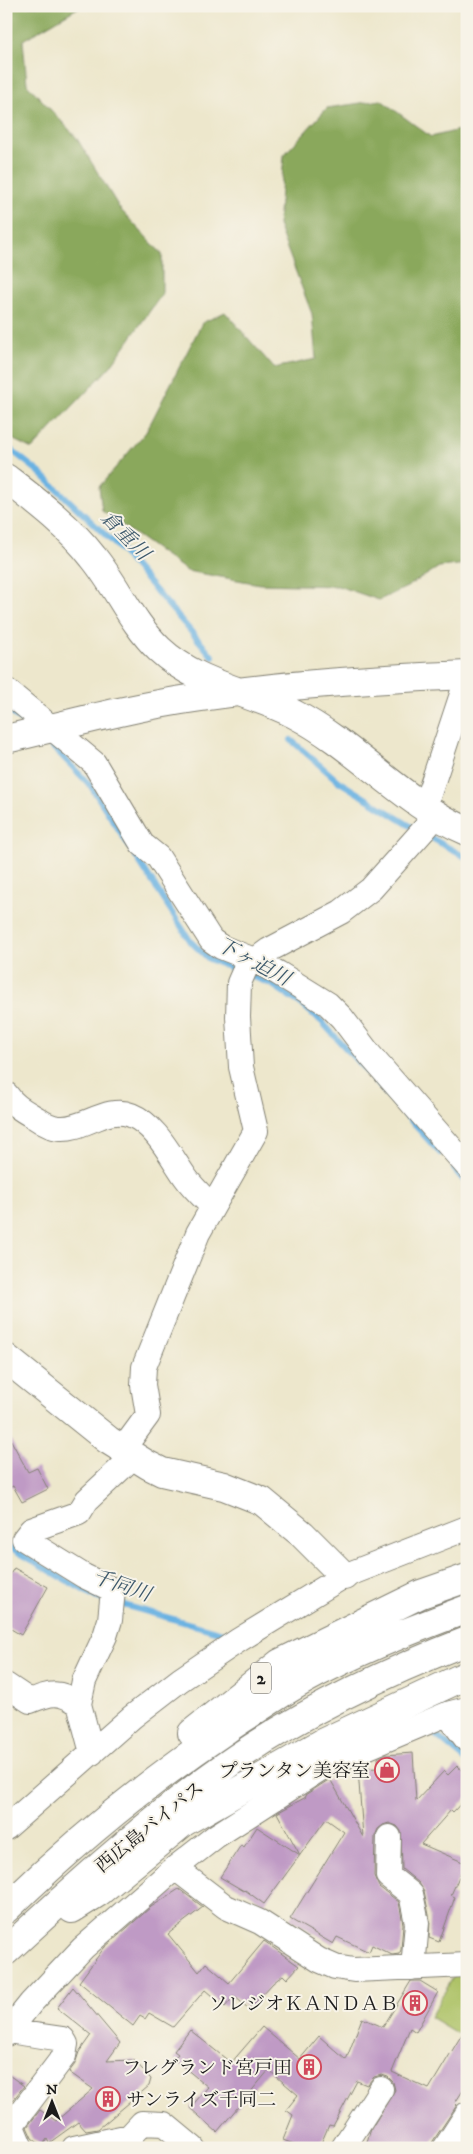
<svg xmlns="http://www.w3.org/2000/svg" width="473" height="2154" viewBox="0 0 473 2154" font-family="'IM FELL DW Pica','Noto Serif JP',serif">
<rect width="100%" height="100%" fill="#f7f3e8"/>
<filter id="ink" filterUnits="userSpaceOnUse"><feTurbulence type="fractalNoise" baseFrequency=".02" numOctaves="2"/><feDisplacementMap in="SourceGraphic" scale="10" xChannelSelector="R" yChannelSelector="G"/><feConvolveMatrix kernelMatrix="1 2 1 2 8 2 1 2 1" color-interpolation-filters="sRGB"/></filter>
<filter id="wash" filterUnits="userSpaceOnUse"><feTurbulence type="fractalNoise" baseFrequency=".0096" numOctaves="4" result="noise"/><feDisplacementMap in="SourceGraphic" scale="20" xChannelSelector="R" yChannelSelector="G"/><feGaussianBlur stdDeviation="1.12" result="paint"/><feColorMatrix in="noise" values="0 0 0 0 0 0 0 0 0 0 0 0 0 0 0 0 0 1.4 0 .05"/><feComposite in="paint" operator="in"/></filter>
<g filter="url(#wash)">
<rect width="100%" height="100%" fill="#ede7cc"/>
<path fill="#adc266" stroke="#646f41" d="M455,1974h12v39l-9,21 -28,-17z"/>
<path fill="#8aa85b" stroke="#53623c" d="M6,6h75l-58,34 4,44 49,53 44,72 42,45v40l-52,73 -78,82 -26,-13z
M381,100l50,37 36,-9v436l-28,3 -32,20 -28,13 -41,-14 -78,-2 -73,-13 -85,-60 -3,-24 47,-55 56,-109 23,-11 49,56 42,-9 -4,-45 -34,-89 6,-70 43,-47z"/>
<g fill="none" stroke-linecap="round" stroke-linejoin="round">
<path stroke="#6bb2e2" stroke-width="6" d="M6,446l33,26 79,75 95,110
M6,708l20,17
M42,738l18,16 30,31 101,157 18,17 62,25 30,20 21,18 118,131
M291,740l47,41 79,49
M426,835l41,23
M454,1169l13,15
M6,1545l89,52 138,39
M432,1732l35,29"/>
</g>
<g id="blocks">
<path fill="#bf9ac5" d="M6,1431l22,41 9,-4 11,21 -26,13 -9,-16 -7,3z
M14,1568l34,19 -27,48 -15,-9v-45z
M413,1753l3,48 28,-30 4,4 9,-9 10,9v22l-14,15 -2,-2 -30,34 44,19 -14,32 4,2 -16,45 -10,-4 1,-18 -6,-29 -5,-8 -17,-14 -1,-38 -4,-5 -8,-3 -6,2 -5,4 -3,7 -1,40 5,11 20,15 4,22 -2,26 -2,4 -7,1 -20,-10 -3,7 -32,-15 -4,7 -43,-25 54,-87 -18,-13 -26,36 -23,-42 29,-16 -1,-2 25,-16 33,58 -5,-68 21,-1 -1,-10 6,-3z
M257,1827l43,28 -36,49 -19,-14 -1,1 -24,-14 21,-32 3,2z
M179,1889l24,18 -35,27 31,38 7,-9 23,20 35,-42 35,25 -12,13 -4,-4 -10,8 -24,26 -15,-13 -9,11 -20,-17 -32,37 -24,-14 -4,6 -5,-3 -7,10 -54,-44 25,-34 47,-41z
M411,1981h9l18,11 -22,40 -6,-4 -18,44 37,17 38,-63v58l-12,19 2,2 -24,36 -2,7h-66l6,-19 24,-39 -2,-8 -5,-5 -6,-2 -8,2 -7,8 -10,-4 -24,45 -4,-1 -10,23 -17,-1 -19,-7 10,-25 -7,-5 12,-15 -29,-25 -52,62 -27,-24 18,-21 -34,-28 4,-5 -4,-3 16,-21 41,33 31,-36 38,32 19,-23 27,24 16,-42 21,9z
M73,1987l47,56 -13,18 27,-1 17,19 -2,7 -51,43 -12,2 -8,-9 -29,21 -2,-4 -5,7 -10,-8 -5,-11 13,-17 16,11 37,-32 -24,-17 6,-8 4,-12 12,-17 -34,-27z
M6,2073l18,13 -18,23z"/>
</g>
</g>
<g filter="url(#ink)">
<use href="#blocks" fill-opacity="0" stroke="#848274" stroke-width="1"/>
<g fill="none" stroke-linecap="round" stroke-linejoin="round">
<defs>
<path id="minor" d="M6,690l88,73 48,81 16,13 53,83 10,7 33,13 24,13 50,31 14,14 28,37 97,111
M425,806l42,-127
M6,1094c8,12 18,17 30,24 7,5 16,10 24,10 24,2 47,-23 71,-13 25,10 40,42 55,63 7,10 17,19 26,28
M123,1449l25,-34 -5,-30 1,-18 54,-134 58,-102 -15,-64 -3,-50 1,-34 7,-16 23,-17 72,-38 30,-23 66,-74
M6,1685l24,16c21,-8 29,-11 49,3
M447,1714l20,26
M92,1753l-13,-49 5,-23 21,-45 5,-16 3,-30 -29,-14 -60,-37 7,-9 48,-17 8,-13 47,-44
M6,1828l126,-111 48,-37 59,-40 105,-64 123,-48
M389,1837l-1,39 23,18 6,29 -4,45
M175,1868l51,39 34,15 59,38 16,7 19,3 113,-5
M8,2031l55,8 3,5 -2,12 -50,66 -1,7 8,19
M6,2034l25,-31 52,-55 92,-80 41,-32 112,-72 119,-50 20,-5
M74,2148l56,-12 12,-13 22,1 29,24
M343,2148l38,-59
M445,2148l22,-34"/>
<path id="tertiary" d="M6,478c31,24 63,48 87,79 24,29 38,65 66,92 38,36 90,42 135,65 62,32 110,90 173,117
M6,739c63,-15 126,-32 189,-41 90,-14 181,-19 272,-23
M6,1358l102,82 40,25 14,7 62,14 38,15 40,33 42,42"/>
<path id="motorway" d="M192,1733l88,-70 141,-69 46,-16
M6,1909c68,-66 142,-127 221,-180 32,-21 65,-44 100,-61 45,-23 92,-41 140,-59
M72,1909l27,-17 85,-70 140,-80 143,-67
M6,1951c65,-60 130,-119 201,-172 79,-59 169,-103 260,-138"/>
</defs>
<use href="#minor" stroke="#848274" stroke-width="26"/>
<use href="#tertiary" stroke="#848274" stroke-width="30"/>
<use href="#motorway" stroke="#848274" stroke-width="30"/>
<use href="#minor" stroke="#fff" stroke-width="24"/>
<use href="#tertiary" stroke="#fff" stroke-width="28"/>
<use href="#motorway" stroke="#fff" stroke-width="28"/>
</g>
</g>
<defs>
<symbol id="shop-ring" viewBox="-11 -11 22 22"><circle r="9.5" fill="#f7f3e8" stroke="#d1495b" stroke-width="1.5"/><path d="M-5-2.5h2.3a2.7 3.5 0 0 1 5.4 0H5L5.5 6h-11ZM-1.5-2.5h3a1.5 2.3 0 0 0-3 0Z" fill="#d1495b"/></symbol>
<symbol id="building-ring" viewBox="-11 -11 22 22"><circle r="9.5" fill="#f7f3e8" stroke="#d1495b" stroke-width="1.5"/><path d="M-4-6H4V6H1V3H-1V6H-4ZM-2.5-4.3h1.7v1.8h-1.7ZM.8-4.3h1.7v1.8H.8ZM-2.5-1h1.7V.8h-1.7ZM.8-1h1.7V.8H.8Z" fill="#d1495b"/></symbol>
</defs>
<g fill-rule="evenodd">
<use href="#shop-ring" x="373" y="1756" width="28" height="28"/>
<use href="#building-ring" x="401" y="1989" width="28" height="28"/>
<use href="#building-ring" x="295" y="2053" width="28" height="28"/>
<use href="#building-ring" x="94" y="2085" width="28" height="28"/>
</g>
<g text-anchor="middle" stroke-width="4" stroke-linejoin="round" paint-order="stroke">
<rect fill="#f7f3e8" stroke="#5e5c59" stroke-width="1" x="251" y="1662.5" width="20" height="31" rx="4"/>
<g font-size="18" font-weight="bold" fill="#1c1c1c">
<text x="261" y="1684">2</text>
</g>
<g font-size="19" fill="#1c1c1c" stroke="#f7f3e8" text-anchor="end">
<text x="370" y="1777">プランタン美容室</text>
<text x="398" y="2010">ソレジオＫＡＮＤＡＢ</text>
<text x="292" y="2074">フレグランド宮戸田</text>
<text x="126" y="2106" text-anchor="start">サンライズ千同二</text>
</g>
<g font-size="19" fill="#1c1c1c" stroke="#f7f3e8">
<text transform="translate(149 1826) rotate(-39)" y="7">西広島バイパス</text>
</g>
<g font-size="20" font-style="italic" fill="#3c586b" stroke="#f7f3e8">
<text transform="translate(126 535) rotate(46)" y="7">倉重川</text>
<text transform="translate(254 961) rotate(28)" y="7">下ヶ迫川</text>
<text transform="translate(122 1585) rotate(19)" y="7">千同川</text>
</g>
</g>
<rect width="473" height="2154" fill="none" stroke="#f7f3e8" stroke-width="25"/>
<g transform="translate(52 2102)" stroke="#f7f3e8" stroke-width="4" paint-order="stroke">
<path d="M0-4L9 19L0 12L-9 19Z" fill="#1c1c1c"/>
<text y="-8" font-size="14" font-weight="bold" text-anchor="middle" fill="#1c1c1c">N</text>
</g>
</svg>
